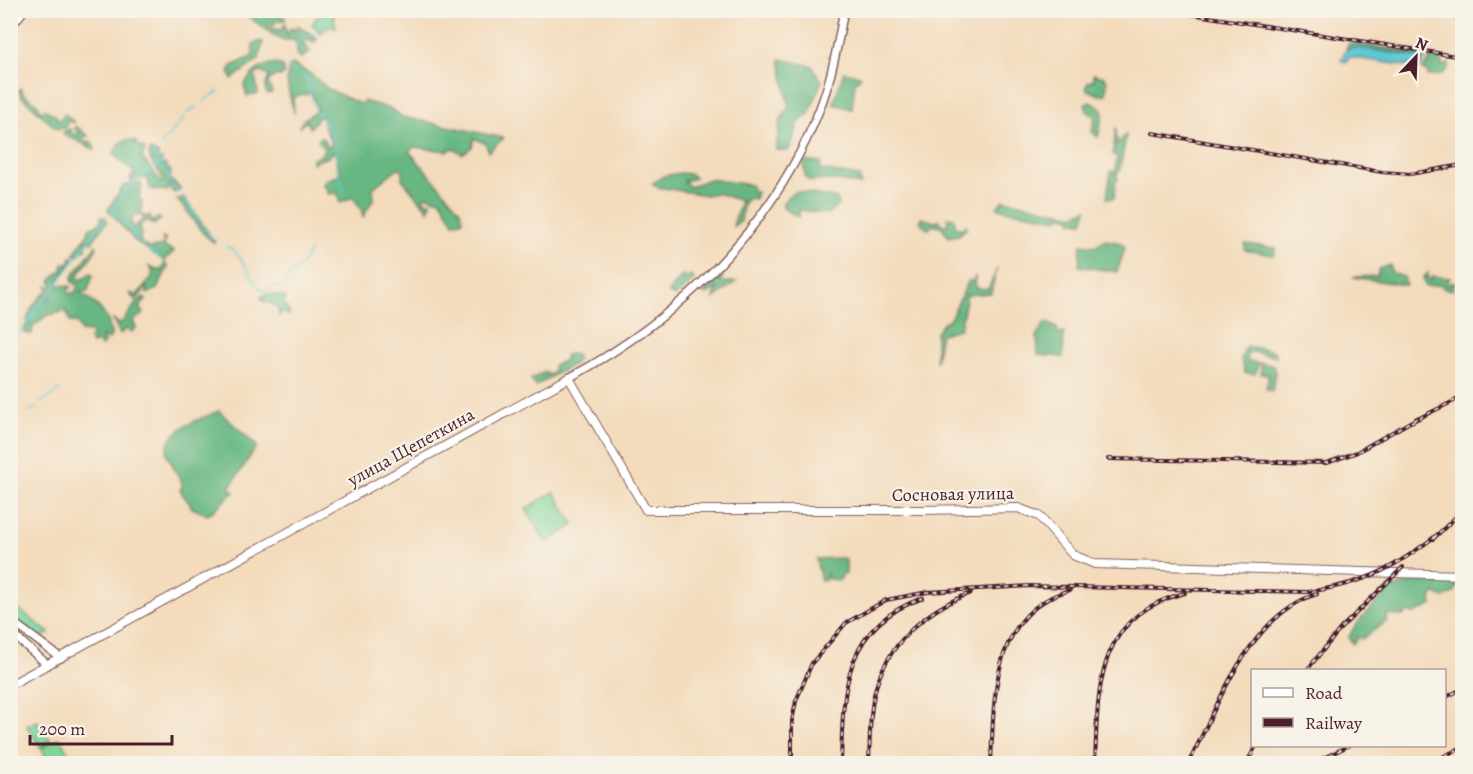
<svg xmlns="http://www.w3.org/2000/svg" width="1473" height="774" viewBox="0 0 1473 774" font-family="Alegreya,serif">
<rect width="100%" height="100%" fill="#f7f3e8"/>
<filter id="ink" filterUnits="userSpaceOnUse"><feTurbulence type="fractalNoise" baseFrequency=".0167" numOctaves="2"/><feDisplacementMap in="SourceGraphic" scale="12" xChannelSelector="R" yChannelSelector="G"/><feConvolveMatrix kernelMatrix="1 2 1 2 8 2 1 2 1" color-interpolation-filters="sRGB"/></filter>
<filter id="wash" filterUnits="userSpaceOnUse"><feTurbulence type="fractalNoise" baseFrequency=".008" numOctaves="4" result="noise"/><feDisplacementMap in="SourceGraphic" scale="24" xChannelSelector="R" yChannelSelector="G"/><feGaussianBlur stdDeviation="1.35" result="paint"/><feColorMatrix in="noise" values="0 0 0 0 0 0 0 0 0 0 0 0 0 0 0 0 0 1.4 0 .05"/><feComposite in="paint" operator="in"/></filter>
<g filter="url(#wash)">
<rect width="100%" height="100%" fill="#f3dbbc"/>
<path fill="#7fd69b" stroke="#647a63" stroke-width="1.5" d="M332,10l4,17 -7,-1 -8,7 -9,-9 10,-13z
M554,492l20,33 -28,18 -20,-34z
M16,607l33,26 -9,6 -27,-21 -2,-8z
M37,721l14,20 -11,6 -13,-21z
M60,738l11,20 -8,5h-13l-9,-15z"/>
<path fill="#67b783" stroke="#586b57" stroke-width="1.5" d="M241,11c15,-1 37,-5 45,9l-10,1 -3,4 -5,-2v4l13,3 4,-6 2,11 4,-7 5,2 1,-5 20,13 -2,4 -8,-3 -5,3 8,10 -9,6 -5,-4 2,-8 -4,-6h-11l-11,-6z
M260,41l3,1 -4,17 -27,20 -3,-7 3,-6 21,-10v-12z
M1353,43l67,10 1,3 -67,-9 -8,3 2,-6z
M1432,56l10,5v5l7,-2v4l-8,7 -13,1v-3l-5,-3z
M780,59l32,7 10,15 -14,35 -9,6 -9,26 -3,3 -11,-1 4,-29 9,-14z
M270,64l12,1 2,8 -3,4 -5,-2 -8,7 4,11 -5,1 -2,-6 4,-12 -9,-4 -5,3 3,19 -11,2 -3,-10c6,-12 13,-18 26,-22z
M292,64l19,10 17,15 32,15 4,-3 27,8 12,8 101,21 -16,14 -2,-8 -12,-6 -2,9 -10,7 -8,-6 -7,3 -33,-4 -5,4 51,59 3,10 -9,3 -13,-23 -16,-4 -2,3 3,3h5l-2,9 -27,-32 1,-9 -5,-2 -25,20 1,10 -11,19 -2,-8 -8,-12 -13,6 -2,-10 -10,1 -1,-6 -4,-2 1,-5 17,-7 -6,-21 -3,-1 -4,5 -16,6v-4l8,-3 4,-7 -6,-9 4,-3 6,10 4,-2 -12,-30 -10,13 -3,-7 -9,7 6,-9 14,-9 -6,-17 -19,4 1,17c-2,-15 -13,-37 -2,-50z
M844,72l17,4 -6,7 -3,26 -19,-5z
M1093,74l11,3 3,4 -1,13 -7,1 -13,-6 2,-7 6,-2z
M21,88l1,4 17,14 1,5 5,-2 11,7 2,5 7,-7 10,9 -8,-2 -1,7 -9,1 -36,-33 -2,-6z
M1089,102l11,5 3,6 -5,24 -6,-5 3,-15 -8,-6 -2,-6z
M76,126l12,10 -6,2 6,7v-4l4,1 3,8 -30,-15 -2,-3 7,-3 3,6 6,-1 -5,-6z
M1116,127l1,17 9,-9 -6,35 -4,6 2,3 -5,6 3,1 -2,12h-7l4,-27 4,2 2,-16 -4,-3z
M127,140l9,1 1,4 8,4 -3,9 20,25 2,-2c-4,-11 -18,-21 -14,-31l8,4v7l4,-2 -1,6 4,-1 6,8 -2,13 3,1v-5l9,8 -7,4 -4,-5 -3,3 -17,-2 -3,-12 -16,5 -1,-4 5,-5 -22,-19 8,-12z
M804,161l17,2 -1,7 39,6 2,9 -28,-5 -23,1 -5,-4z
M680,173l11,1 4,4 -11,3 6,6 19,-8 42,6 1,6 5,1 -2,7 -6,-1 -6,6 -2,18 -8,4 8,-25 -24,-8 -11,2 -49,-8 -5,-3 12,-8z
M140,183l2,3 -3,12 3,4 -1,13h-7l-3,8 6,6v-5l6,-4v-5l3,2 3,-2 4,7 4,-4 4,1 -7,6 -8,-5 -6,5 2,9 -2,2 1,7 8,5 11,-1 4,-5 -2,-4 3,1 -1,8 10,4 -10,10 -29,-20 -27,-31 15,-24z
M797,191l40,8 2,5 -12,10 -28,-4v7l-15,-8 -2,-5 7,-9z
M184,197l31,46c-16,-9 -24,-30 -38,-43z
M1004,200l70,15 13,-6 -4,13h-10l-4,-5 -9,-1 -2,3 -53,-9 -8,-3z
M101,217h4l2,4 -15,21 -6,-2v9l-10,7 -2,-2c4,-10 15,-17 15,-26l11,-5z
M947,217l7,1 2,10h8l2,-3 1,3 -8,7 -11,2 -7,-11 -7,-1 -6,4 -8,-7 1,-4 14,4 4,-3 2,5 7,1z
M1104,240l18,3 3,5 -8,24 -38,-6 2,-22 15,2z
M1245,244l31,4 -2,7 -29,-5z
M96,245l1,3 -20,29 4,3 10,-7 2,3 -6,16h-6v2c17,9 30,24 30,42l-3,4 -6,-4 2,7 -3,3 -3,-4 -6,2 -3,-4 4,-6 -2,-2 -10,-1 -4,-9h-7l-4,-11 -18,4 -15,11 -1,8 -8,-1 -1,-3 7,-7 -3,-1c2,-12 10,-23 19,-30l2,3 -3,5 5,-2 -3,-12 6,2 -2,-8 12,-12 -1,-3 7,-2 2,-6 3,1 -16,23 1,4 11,1 1,2 -3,1v4h7l3,-8 -6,-3v-5z
M165,263l3,4 -11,22 -10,5v-7l-11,13 -5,-4v-3l5,3 15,-17 2,-7 -4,-6 12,5z
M1390,265l2,8 12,4 2,8 -53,-8 24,-1 2,-7z
M997,269l-6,24 -24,2 -7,34 -19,5 -5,28v-29l7,-10 7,-4 19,-39 3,2 3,-5 1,11 12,1z
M1428,273l-1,5 4,2 1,-4 18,2 -3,4 2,3 4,-3 2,2 -3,6 -9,-2 -1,-3 -17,1 -2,-8z
M723,274l-2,8h15l-22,16 3,-10 -12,7 -2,-2z
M683,275l2,3 6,-3 3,5 -19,16 -7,-4z
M267,293l19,4 -2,6 6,11 -3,1 -5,-4 -3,5 -2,-10 -14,-5 -2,-3z
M143,297l3,3 -7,8 5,5 -11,8 3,7 -5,4 -5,-3 -6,5 -7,-14 7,4c9,-8 12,-19 23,-27z
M1046,322l11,6 1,6 6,-1 -1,24 -25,-2 -1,-20z
M1246,346l28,5 3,6 -29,-6 -1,10 12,2 -4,11 -10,-1 -4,-14z
M575,353l3,6 -4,5 -39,22 -4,-7 14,-7 3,3 6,-3 -1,-6 12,-6 1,-5z
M1261,363l12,3 3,6 -4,19 -6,-2 3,-14 -8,-1z
M219,411l38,35 -28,42 5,4 -26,23 -16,-7c-3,-8 -9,-10 -12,-19l3,-3 -16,-32c-1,-26 33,-35 52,-43z
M843,558l3,2v14l-3,-1 -3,7 -11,-1 -2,-5 -1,6 -5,1 -5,-22z
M1441,580l17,6 -4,7 -10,5 -9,-5 -4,5 1,7 -18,9 -6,-2 -5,4 -16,-1v6l-25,18 -6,-2v4l-3,3 -4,-6c5,-18 31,-35 41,-51h7l16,-6z"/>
<path fill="#5cc8d3" stroke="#53747f" stroke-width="1.5" d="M1354,47l71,11 -4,10 -72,-11 -3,5 -5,-2 5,-10z"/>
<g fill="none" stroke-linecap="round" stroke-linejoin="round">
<path stroke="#5cc8d3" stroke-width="1.5" d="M317,32l11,-22
M296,47l7,-10 10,-2
M287,66l20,14 7,26 18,30 4,11v20l9,23
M204,101l15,-10
M187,113l9,-6
M161,145l24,-28
M154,151l-1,3 15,16 3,16 9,7
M184,197c9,11 20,39 31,43
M110,214c11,-22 30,-40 51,-51
M112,214l11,8 17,21 21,16
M226,246c19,8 21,32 36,44l17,-3 23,-23 8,-13
M10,346l95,-126
M41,403l20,-14
M29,411l8,-3"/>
</g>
</g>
<g filter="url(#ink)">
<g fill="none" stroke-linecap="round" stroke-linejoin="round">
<defs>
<path id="secondary" d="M10,15l4,-5
M10,28l14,-18
M569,378c111,-60 205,-151 251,-270 12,-31 18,-65 24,-98
M10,620l51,38
M10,632l38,33"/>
<path id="primary" d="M10,685l559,-307 77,132h277l95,-2 21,8 34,39 22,9 367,11"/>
</defs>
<use href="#secondary" stroke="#85615e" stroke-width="10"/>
<use href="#primary" stroke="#85615e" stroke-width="10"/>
<use href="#secondary" stroke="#fff" stroke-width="7"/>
<use href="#primary" stroke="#fff" stroke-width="8"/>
<defs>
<path id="rail" d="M1413,10l49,8
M1184,13l278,44
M1152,133l230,39 28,2 52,-9
M1411,422l51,-25
M1108,459l219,4 30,-11 62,-35
M1433,539l29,-28
M1307,670l34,-42 62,-61
M1444,698l18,-9
M1313,763l35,-17
M792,764v-43l4,-20 16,-38 34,-40 40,-23 42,-8 101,-6 279,6c58,-9 84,-22 130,-58
M841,764c2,-72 1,-138 82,-166
M869,764c1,-23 0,-47 5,-69 11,-50 51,-85 97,-102
M991,764c3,-66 0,-152 79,-174
M1095,764c3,-76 0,-149 90,-171
M1188,764c30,-58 61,-149 129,-170
M1246,764l10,-18
M1429,764l33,-17"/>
</defs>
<use href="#rail" stroke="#4a1f2b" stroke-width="4"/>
<use href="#rail" stroke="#f7f3e8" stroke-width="1.5" stroke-dasharray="4.5" stroke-linecap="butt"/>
</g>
</g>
<g text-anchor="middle" stroke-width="4.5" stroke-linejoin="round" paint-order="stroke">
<g font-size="18" fill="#4a1f2b" stroke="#f7f3e8">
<text transform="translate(411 447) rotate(-29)" y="6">улица Щепеткина</text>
<text transform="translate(953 494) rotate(-1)" y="6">Сосновая улица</text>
</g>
</g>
<rect width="1473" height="774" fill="none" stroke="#f7f3e8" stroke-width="36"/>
<rect x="1251" y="669" width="195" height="78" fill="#f7f3e8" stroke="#b29e9c" stroke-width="1.5"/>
<rect x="1263" y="688" width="30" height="9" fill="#ffffff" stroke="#b29e9c" stroke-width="1.5"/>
<text x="1305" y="699" font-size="18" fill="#4a1f2b">Road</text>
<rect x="1263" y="718" width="30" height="9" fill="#4a1f2b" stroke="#b29e9c" stroke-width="1.5"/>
<text x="1305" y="729" font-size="18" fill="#4a1f2b">Railway</text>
<g transform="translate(1416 57) rotate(23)" stroke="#f7f3e8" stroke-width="4.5" paint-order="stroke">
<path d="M0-4.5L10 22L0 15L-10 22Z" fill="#4a1f2b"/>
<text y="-9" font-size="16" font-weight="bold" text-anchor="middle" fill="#4a1f2b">N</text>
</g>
<path d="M30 735v9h142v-9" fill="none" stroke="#4a1f2b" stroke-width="3"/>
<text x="39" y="735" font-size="18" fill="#4a1f2b" stroke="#f7f3e8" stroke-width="4.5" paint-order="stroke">200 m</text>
</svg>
